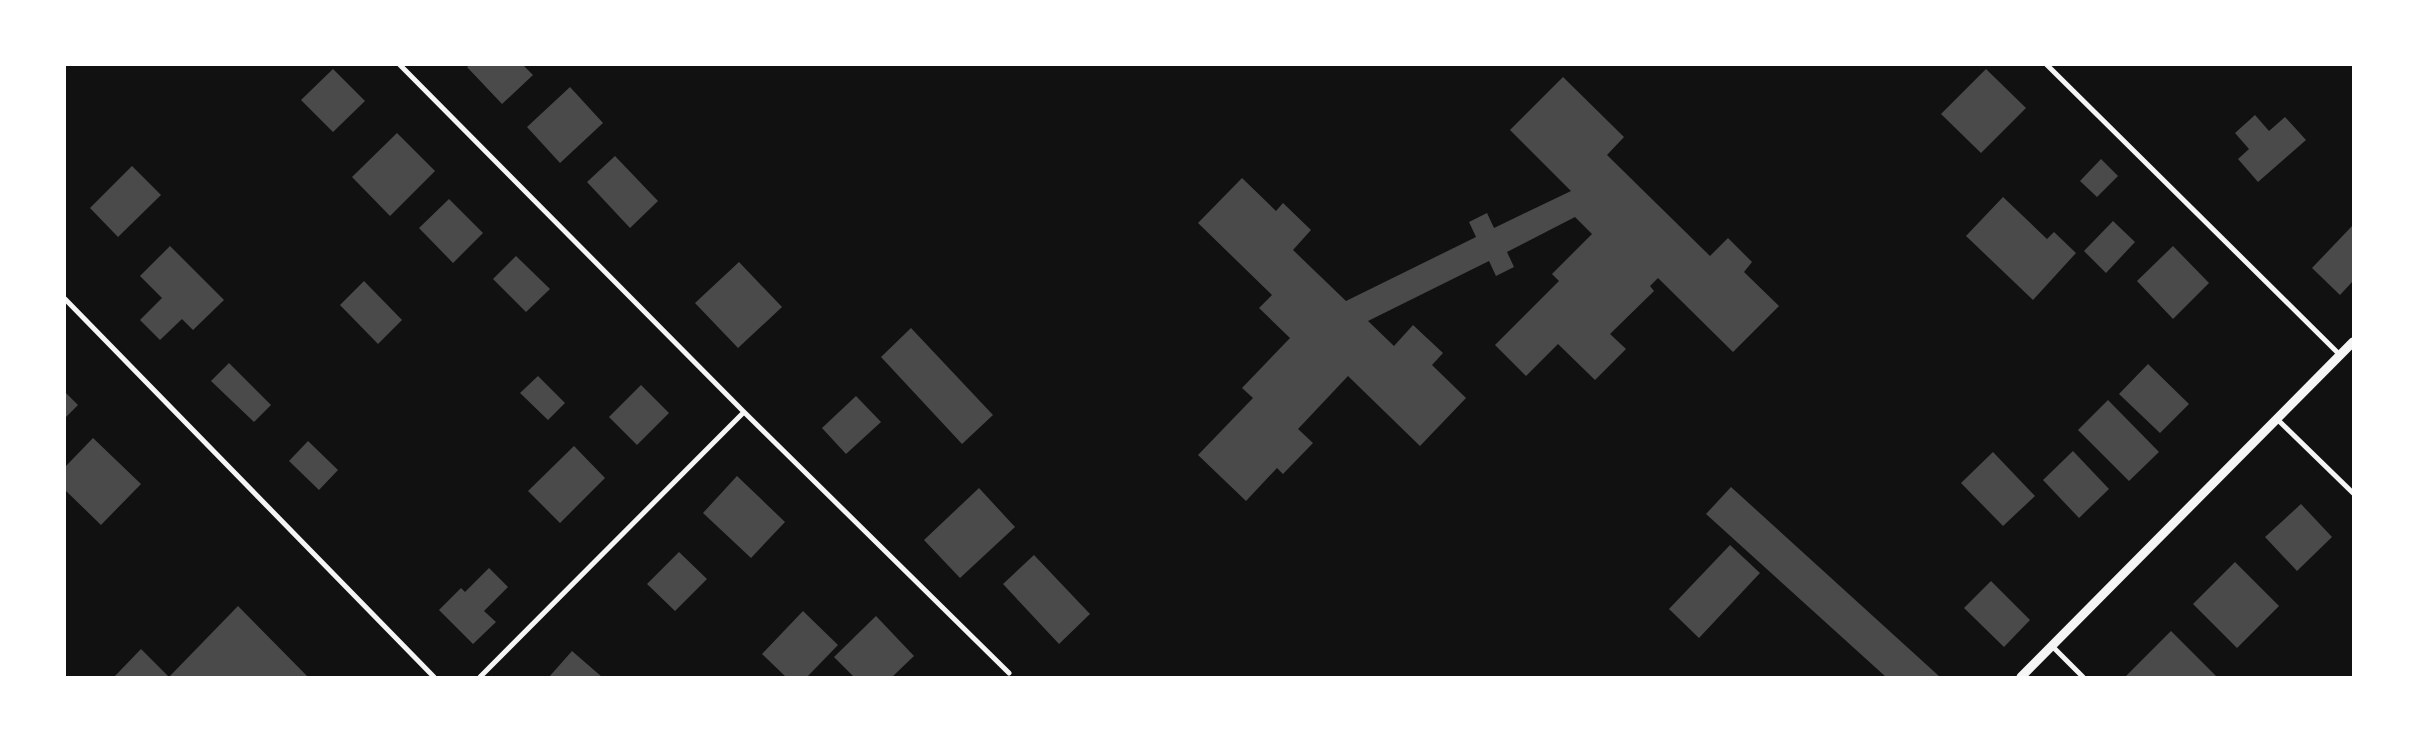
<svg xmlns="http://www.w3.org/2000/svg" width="2418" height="742" viewBox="0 0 2418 742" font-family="'Source Serif 4',serif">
<rect width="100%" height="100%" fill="#111"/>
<path fill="#4a4a4a" d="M470,65h53l10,10 -31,29 -35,-37z
M333,69l32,32 -32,31 -32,-32z
M1986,69l40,39 -45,45 -40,-39z
M1563,77l61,60 -17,18 103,101 18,-18 24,24 -8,10 35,34 -46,46 -75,-74 -8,8 4,5 -44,43 16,15 -31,31 -37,-36 -32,32 -31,-31 64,-64 -7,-7 40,-40 -17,-17 -68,35 7,15 -18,9 -7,-15 -121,60 26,25 19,-21 30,28 -11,12 34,33 -46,48 -72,-70 -50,53 15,14 -30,31 -6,-6 -31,33 -48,-46 55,-57 -11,-10 48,-50 -31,-30 13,-13 -74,-72 44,-45 34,33 7,-8 28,27 -18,20 53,51 130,-64 -7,-15 18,-9 7,15 77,-37 -61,-61z
M570,87l33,36 -43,40 -33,-36z
M2255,115l14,16 16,-14 21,23 -48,42 -20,-23 11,-10 -14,-16z
M397,133l38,38 -45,45 -38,-39z
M615,156l43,45 -28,27 -43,-46z
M2101,159l17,17 -21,21 -17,-16z
M132,166l29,29 -43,42 -28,-29z
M2003,197l44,42 7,-7 22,21 -43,47 -67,-64z
M449,199l34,34 -30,30 -34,-35z
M2113,221l22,21 -29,31 -22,-22z
M2353,225v56l-13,14 -28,-27z
M170,246l54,54 -31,30 -11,-11 -22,21 -20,-20 22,-22 -22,-22z
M2173,246l36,37 -36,36 -36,-38z
M516,256l34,33 -24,23 -33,-33z
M739,262l43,45 -44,41 -43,-45z
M364,281l38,39 -24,24 -38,-39z
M911,328l82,87 -31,29 -81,-87z
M229,363l42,42 -17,17 -43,-41z
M2148,364l41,40 -29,29 -41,-39z
M538,376l27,27 -17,17 -28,-27z
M641,385l28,28 -32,32 -28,-28z
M65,392l13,13 -13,13z
M856,396l25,26 -35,32 -24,-26z
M2108,400l51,52 -30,29 -51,-51z
M93,438l48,46 -40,41 -36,-35v-23z
M308,441l30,29 -19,20 -30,-29z
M574,446l31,32 -45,45 -32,-32z
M2073,451l36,38 -30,29 -36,-38z
M1993,452l42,44 -32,30 -42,-43z
M737,476l48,46 -34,36 -48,-45z
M1731,487l209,190h-54l-180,-163z
M979,488l36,39 -55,51 -36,-38z
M2301,504l31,33 -35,34 -32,-34z
M1730,545l30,28 -61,65 -30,-29z
M679,552l28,27 -32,32 -28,-27z
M1034,555l56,59 -31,30 -56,-60z
M2235,562l44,44 -42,42 -44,-44z
M489,568l19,19 -24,24 12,11 -23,22 -34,-34 22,-22 4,4z
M1991,581l39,39 -26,27 -40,-39z
M238,606l69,70 -138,1z
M803,611l35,34 -31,32h-21l-24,-23z
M876,616l38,40 -22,21h-38l-20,-20z
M2171,631l46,46h-92z
M141,649l28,28h-55z
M572,651l30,26h-53z"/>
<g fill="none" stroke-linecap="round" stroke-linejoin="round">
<path stroke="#f5f5f5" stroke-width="5" d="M400,65l344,347 265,261
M2047,65l293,290
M65,299l369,378
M2277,419l76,74
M2052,646l31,31
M480,677l264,-265"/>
<path stroke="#f5f5f5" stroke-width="9" d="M2021,677l332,-335"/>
</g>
<rect width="2418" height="742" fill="none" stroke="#ffffff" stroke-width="132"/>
</svg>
